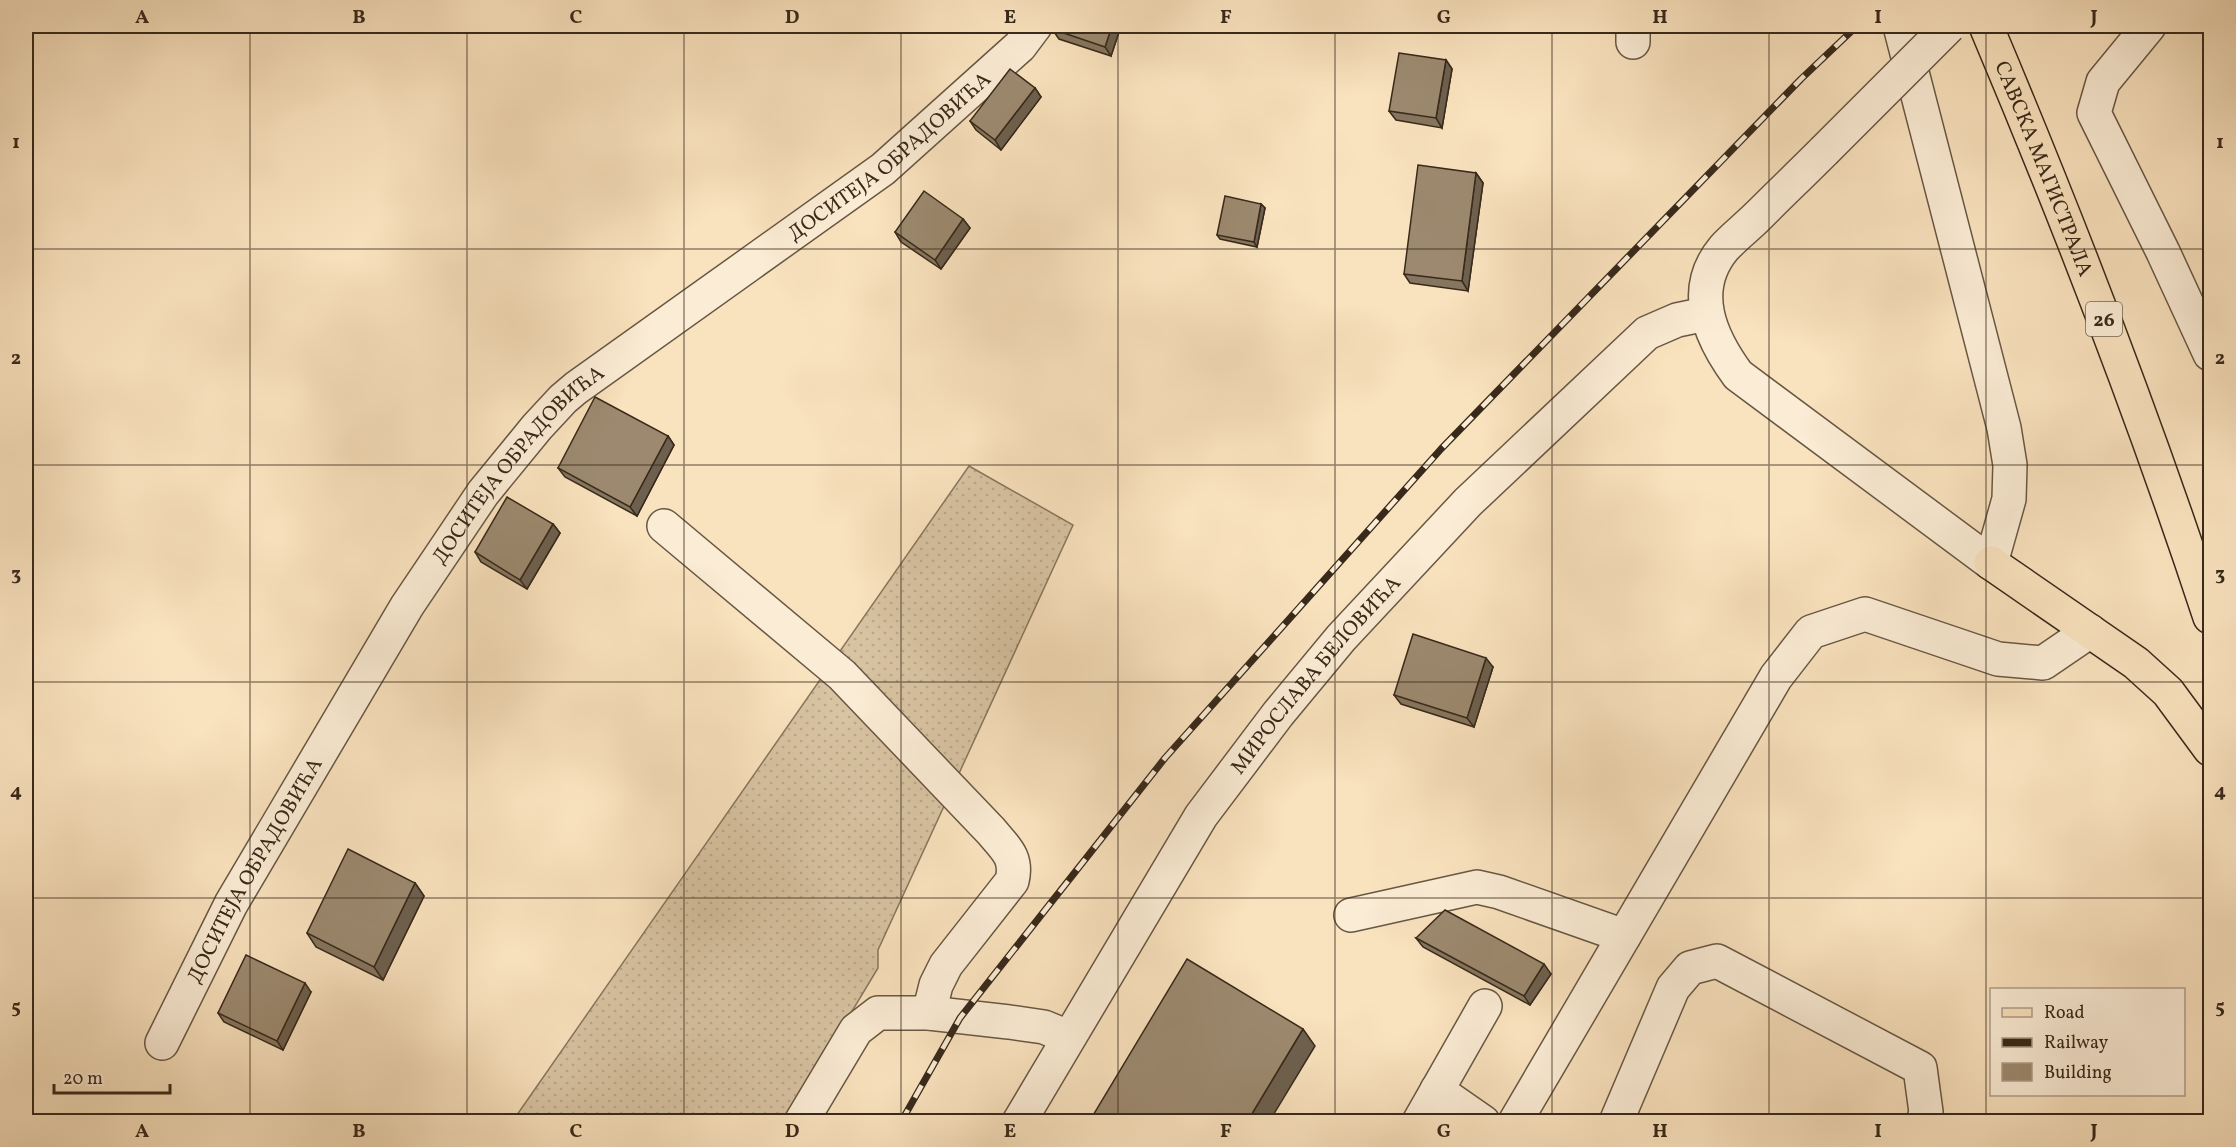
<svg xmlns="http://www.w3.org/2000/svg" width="2236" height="1147" viewBox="0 0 2236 1147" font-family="Vollkorn,serif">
<defs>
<pattern id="grass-dots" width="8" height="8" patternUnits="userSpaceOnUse" patternTransform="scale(1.5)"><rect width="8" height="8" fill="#d8c3a2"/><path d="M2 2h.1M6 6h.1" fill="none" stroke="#baa88b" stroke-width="1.8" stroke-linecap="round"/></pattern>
</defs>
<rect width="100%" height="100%" fill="#f9e2be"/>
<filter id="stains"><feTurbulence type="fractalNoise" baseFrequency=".00333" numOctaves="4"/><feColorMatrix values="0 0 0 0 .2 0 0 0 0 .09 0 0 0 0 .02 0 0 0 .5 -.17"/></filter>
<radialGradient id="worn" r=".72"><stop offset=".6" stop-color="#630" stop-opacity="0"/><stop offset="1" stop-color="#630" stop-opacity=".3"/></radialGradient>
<path fill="url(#grass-dots)" stroke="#88765e" stroke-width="1.5" d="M969,466l104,59 -195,425v18l-92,153 -274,1z"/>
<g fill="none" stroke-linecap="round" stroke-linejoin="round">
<defs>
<g id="minor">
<path d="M1633,26v16"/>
<path d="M2149,26l-46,56 -9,31 69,139 47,102"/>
<path d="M1824,151c-22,22 -44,43 -66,65 -11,11 -24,21 -34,32 -35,42 -14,89 14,127l253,188 18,-64 1,-34 -6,-37 -104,-402"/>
<path d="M664,526l178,149 149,156c14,17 27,26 21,50l-66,84 -10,20 -7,28"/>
<path d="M1351,915l126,-28 22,5 125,44"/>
<path id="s1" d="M162,1043l69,-139 176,-298 76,-113 54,-66 26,-28 13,-11 307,-219 137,-123 15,-20"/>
<path d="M1437,1090l46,32"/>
<path d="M801,1122l55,-92 22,-17h51l80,9 35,5 24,10"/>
<path id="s2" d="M1019,1122l182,-306 77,-102 63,-76 127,-136 179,-169 30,-13 29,-6"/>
<path d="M1419,1122l66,-116"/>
<path d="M1515,1122l261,-445 35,-45 54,-18 133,45 45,4 47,-32"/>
<path d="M1616,1122l57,-134 17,-20 27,-7 203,107 6,44 -3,10"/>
</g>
<g id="major">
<path id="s3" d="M1986,26c82,194 158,391 224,591"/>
<path d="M1991,563l145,100 32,29 42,57"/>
</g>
</defs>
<use href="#minor" stroke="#685743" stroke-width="36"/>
<use href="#major" stroke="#38291a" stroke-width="36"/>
<use href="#minor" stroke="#fbecd5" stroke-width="33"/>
<use href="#major" stroke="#f9e2be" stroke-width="33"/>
<defs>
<path id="rail" d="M901,1122l59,-104 205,-260 276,-309 360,-370 56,-53"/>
</defs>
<use href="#rail" stroke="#38291a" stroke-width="7"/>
<use href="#rail" stroke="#fbecd5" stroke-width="4.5" stroke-dasharray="14" stroke-linecap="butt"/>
<defs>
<path id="minor-bridge" d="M1824,151l125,-125"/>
</defs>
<use href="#minor-bridge" stroke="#685743" stroke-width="36" stroke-linecap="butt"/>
<use href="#minor-bridge" stroke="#fbecd5" stroke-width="33"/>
</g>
<path fill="#86765f" stroke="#38291a" stroke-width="1.5" d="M1054,26h67l-10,30 -52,-17 -7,-10z
M1446,60l6,9 -10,59 -46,-8 -7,-9z
M1035,88l6,9 -40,53 -25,-20 -6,-9z
M1476,173l7,10 -15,108 -58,-8 -6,-9z
M1261,204l4,4 -8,39 -37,-8 -3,-4z
M963,219l7,9 -29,41 -40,-27 -6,-10z
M668,436l6,9 -37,71 -72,-39 -7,-9z
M553,524l7,9 -33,56 -46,-27 -6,-10z
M1493,667l-19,60 -73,-23 -7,-9z
M415,883l9,13 -41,84 -67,-33 -9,-14z
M1416,938l135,36 -21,31 -107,-58z
M311,992l-28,58 -59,-28 -6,-9z"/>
<path fill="#6d604e" stroke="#38291a" stroke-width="1.5" d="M1112,26h9l-10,30 -6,-9z
M1446,60l6,9 -10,59 -6,-10z
M1035,88l6,9 -40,53 -6,-10z
M1476,173l7,10 -15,108 -6,-10z
M1261,204l4,4 -8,39 -3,-5z
M963,219l7,9 -29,41 -6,-9z
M668,436l6,9 -37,71 -7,-9z
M553,524l7,9 -33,56 -7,-9z
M1486,658l7,9 -19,60 -7,-9z
M415,883l9,13 -41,84 -9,-13z
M1544,964l7,10 -21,31 -6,-9z
M305,983l6,9 -28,58 -6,-9z
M1303,1029l12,17 -46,76h-22z"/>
<path fill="#9c896f" stroke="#38291a" stroke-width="1.5" d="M1054,26h58l-7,21 -53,-18z
M1399,53l47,7 -10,58 -47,-7z
M1010,69l25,19 -40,52 -25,-19z
M1418,165l58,8 -14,108 -58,-7z
M924,191l39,28 -28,41 -40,-28z
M1225,196l36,8 -7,38 -37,-7z
M595,397l73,39 -38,71 -72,-39z
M507,497l46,27 -33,56 -45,-28z
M1413,634l73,24 -19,60 -73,-23z
M348,849l67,34 -41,84 -67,-34z
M1445,910l99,54 -20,32 -108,-58z
M246,955l59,28 -28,58 -59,-28z
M1187,959l116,70 -56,93h-158z"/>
<path fill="none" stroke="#38291a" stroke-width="1.5" stroke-opacity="0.55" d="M250,26v1096M467,26v1096M684,26v1096M901,26v1096M1118,26v1096M1335,26v1096M1552,26v1096M1769,26v1096M1986,26v1096M26,249h2184M26,465h2184M26,682h2184M26,898h2184"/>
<g text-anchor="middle" stroke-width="6" stroke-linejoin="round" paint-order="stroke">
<rect fill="#fbecd5" stroke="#726452" stroke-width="1.5" x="2086" y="302" width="36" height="34" rx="4.5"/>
<g font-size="20" font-weight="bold" fill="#38291a">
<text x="2104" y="326">26</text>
</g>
<g font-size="21" fill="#38291a" stroke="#fbecd5">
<text dy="7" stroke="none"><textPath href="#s1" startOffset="1168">ДОСИТЕЈА ОБРАДОВИЋА</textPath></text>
<text dy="7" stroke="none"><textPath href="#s3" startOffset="154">САВСКА МАГИСТРАЛА</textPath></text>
<text dy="7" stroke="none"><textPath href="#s1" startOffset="682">ДОСИТЕЈА ОБРАДОВИЋА</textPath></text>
<text dy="7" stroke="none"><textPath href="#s2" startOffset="538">МИРОСЛАВА БЕЛОВИЋА</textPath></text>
<text dy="7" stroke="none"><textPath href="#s1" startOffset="196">ДОСИТЕЈА ОБРАДОВИЋА</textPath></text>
</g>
</g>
<rect width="2236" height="1147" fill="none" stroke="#f9e2be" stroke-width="66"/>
<rect x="1990" y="988" width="195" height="108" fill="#fbecd5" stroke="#ad9e8a" stroke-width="1.5"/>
<rect x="2002" y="1008" width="30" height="9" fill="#f9e2be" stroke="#ad9e8a" stroke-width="1.5"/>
<text x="2044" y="1018" font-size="18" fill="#38291a">Road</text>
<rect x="2002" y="1038" width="30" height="9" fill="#38291a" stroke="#ad9e8a" stroke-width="1.5"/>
<text x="2044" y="1048" font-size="18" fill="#38291a">Railway</text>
<rect x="2002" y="1063" width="30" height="18" fill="#9c896f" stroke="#ad9e8a" stroke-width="1.5"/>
<text x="2044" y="1078" font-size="18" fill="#38291a">Building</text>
<path d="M54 1084v9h116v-9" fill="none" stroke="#38291a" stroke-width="3"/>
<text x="63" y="1084" font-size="18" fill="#38291a" stroke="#fbecd5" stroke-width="4.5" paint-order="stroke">20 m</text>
<rect x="33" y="33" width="2170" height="1081" fill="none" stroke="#38291a" stroke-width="2"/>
<g font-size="20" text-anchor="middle" font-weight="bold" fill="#38291a">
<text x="142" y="23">A</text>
<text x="359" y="23">B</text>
<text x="576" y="23">C</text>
<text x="792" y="23">D</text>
<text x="1010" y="23">E</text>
<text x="1226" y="23">F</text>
<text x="1444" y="23">G</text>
<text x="1660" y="23">H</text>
<text x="1878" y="23">I</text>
<text x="2094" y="23">J</text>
<text x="16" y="148">1</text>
<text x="2220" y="148">1</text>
<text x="16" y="364">2</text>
<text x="2220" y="364">2</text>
<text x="16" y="580">3</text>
<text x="2220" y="580">3</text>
<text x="16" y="797">4</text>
<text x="2220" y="797">4</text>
<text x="16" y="1013">5</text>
<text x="2220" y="1013">5</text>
<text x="142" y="1137">A</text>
<text x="359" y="1137">B</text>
<text x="576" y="1137">C</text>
<text x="792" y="1137">D</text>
<text x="1010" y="1137">E</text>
<text x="1226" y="1137">F</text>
<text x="1444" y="1137">G</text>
<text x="1660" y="1137">H</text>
<text x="1878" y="1137">I</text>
<text x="2094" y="1137">J</text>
</g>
<rect width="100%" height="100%" filter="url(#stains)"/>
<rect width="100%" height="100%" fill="url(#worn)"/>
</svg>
